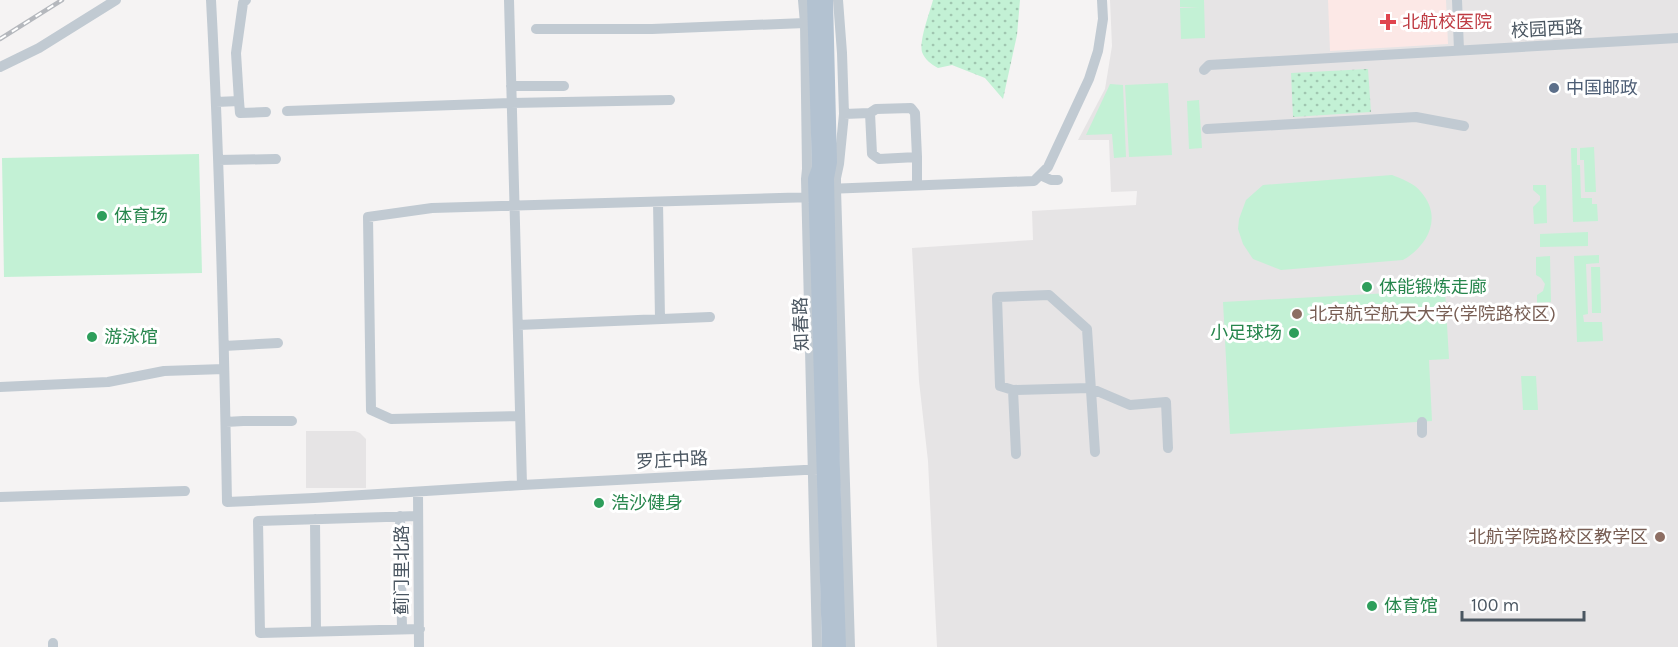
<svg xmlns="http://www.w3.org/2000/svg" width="1678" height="647" viewBox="0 0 1678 647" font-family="Karla,'Noto Sans SC',sans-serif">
<defs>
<pattern id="park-dots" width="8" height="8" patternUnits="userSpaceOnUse" patternTransform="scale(1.5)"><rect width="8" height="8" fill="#c3f1d5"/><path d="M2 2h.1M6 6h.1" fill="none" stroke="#a0c6b0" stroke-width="1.8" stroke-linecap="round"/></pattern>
</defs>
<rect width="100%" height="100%" fill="#f5f3f3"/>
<path fill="#e6e4e5" d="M1110,0h568v647h-741l-9,-186 -9,-80 -7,-133 121,-8 -1,-29 104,-6 1,-14 -26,1 -2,-52h-31l27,-51 7,-43z
M306,431h49l5,2 6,6v49h-60z"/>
<path fill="#fce8e6" d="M1328,0h118l2,44 -118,7z"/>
<path fill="#c3f1d5" d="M1180,0h24l1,38 -24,1 -1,-31 19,-1h-19z
M1168,83l4,72 -43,2 -4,-72z
M1110,84l13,1 3,72 -12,1 -2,-24 -26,1z
M1199,100l3,48 -13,1 -2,-48z
M1594,147l2,45h-11l-1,-32h-4v-12z
M1571,148h6v17h3l1,33h11v6h5l1,17 -25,1z
M199,154l3,119 -198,4 -2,-119z
M1392,175c10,4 22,8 29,17 22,25 7,54 -18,68l-122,10 -28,-11 -10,-15 -5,-15 1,-10 7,-19 17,-15z
M1533,185h13l1,38 -13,1 -1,-17 7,-7v-4l-7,-6z
M1588,232v14l-48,1v-13z
M1599,255v8l-13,1 2,50 -5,1 1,7h18l1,19 -26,1 -3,-86z
M1550,256l1,46 -14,1v-8l6,-4 2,-7 -4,-6 -5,-3v-18z
M1591,267h9l1,46h-9z
M1445,290l4,69 -20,1 3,61 -202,13 -7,-132z
M1521,376h15l2,34h-15z"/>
<path fill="url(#park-dots)" d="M933,0h87l-3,35 -14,64 -18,-21 -33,-13 -14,3c-7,-4 -13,-8 -16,-16 -3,-12 8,-40 11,-52z
M1368,69l3,43 -78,5 -2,-44z"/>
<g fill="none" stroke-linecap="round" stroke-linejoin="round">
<path stroke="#c1cad2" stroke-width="10" d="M211,0c9,167 13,335 16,502l87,-4 208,-13 301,-16
M509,0l13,485
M803,0l2,23 2,146 -1,10 11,468
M838,0l4,53 2,61 -5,50 -3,14v11l14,458
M1457,0l2,50
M536,29h116l153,-6
M0,67l39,-19 77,-48
M1204,70l5,-5 469,-27
M511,86h53
M239,101l1,12 26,-1
M216,102l23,-1 -3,-48 7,-50 3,-3
M287,111l224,-8 159,-3
M844,114l26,-1 6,-4 35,-1 4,5 2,44 -38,2 -7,-5 -2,-41
M1207,129l209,-12 48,9
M218,160l58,-1
M1040,175l11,5h7
M917,185v-28
M658,202l2,117
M518,325l192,-8
M224,346l54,-3
M0,387l108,-5 56,-11 60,-2
M1013,390l-13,-4 -3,-89 52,-2 38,34 8,123
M520,416l-129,3 -20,-9 -3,-193 64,-9 383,-11 12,-8 207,-8 14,-14 41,-88 9,-28 5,-32 -1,-19
M226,422l17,-1h49
M1422,422v11
M1016,454l-3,-64 77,-2 40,17 36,-3 2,46
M418,492l1,155
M0,497l185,-6
M400,516l2,113
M418,516l-160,5 2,112 160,-4
M315,519l1,113
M53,643v4"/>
<path stroke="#b3c2d1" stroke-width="14" d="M814,0l5,168 -4,11 14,468
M826,0l4,162 -3,16 6,291 6,178"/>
<defs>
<path id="rail" d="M0,39l62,-39"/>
</defs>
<use href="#rail" stroke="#b5b8bd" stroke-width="4.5"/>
<use href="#rail" stroke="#fff" stroke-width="2" stroke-dasharray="7" stroke-linecap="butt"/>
</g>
<path fill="#e0444e" stroke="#fff" stroke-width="2" d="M1385 13h6v6h6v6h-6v6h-6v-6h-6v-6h6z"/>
<circle fill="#5c6f8a" stroke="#fff" stroke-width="2" cx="1554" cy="88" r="6"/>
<g fill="#2e9e5b" stroke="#fff" stroke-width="2">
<circle cx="102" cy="216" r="6"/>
<circle cx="1367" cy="287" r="6"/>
<circle cx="1294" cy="333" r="6"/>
<circle cx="92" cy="337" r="6"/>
<circle cx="599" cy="503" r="6"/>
<circle cx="1372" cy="606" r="6"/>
</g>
<g fill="#8d6e63" stroke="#fff" stroke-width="2">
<circle cx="1297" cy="314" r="6"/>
<circle cx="1660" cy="537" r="6"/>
</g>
<g text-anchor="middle" stroke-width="6" stroke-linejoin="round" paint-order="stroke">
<g font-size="18" fill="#be3a42" stroke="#fff" text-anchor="start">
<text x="1402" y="28">北航校医院</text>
</g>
<g font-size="18" fill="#4a5661" stroke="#fff">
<text transform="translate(1547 29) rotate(-3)" y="6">校园西路</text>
<text transform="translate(801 324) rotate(-92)" y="6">知春路</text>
<text transform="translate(672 460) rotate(-3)" y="6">罗庄中路</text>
<text transform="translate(402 570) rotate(-90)" y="6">蓟门里北路</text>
</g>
<g font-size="18" fill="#4e5e75" stroke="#fff" text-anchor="start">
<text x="1566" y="94">中国邮政</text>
</g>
<g font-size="18" fill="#27864d" stroke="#fff" text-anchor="start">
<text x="114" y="222">体育场</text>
<text x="1379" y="293">体能锻炼走廊</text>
<text x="1282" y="339" text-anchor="end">小足球场</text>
<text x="104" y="343">游泳馆</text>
<text x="611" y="509">浩沙健身</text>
<text x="1384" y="612">体育馆</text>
</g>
<g font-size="18" fill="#785e54" stroke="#fff" text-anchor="start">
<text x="1309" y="320">北京航空航天大学(学院路校区)</text>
<text x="1648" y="543" text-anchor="end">北航学院路校区教学区</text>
</g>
</g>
<path d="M1462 611v9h122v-9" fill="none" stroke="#4a5661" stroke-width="3"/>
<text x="1471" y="611" font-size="18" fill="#4a5661" stroke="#ffffff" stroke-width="4.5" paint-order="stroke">100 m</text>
</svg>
